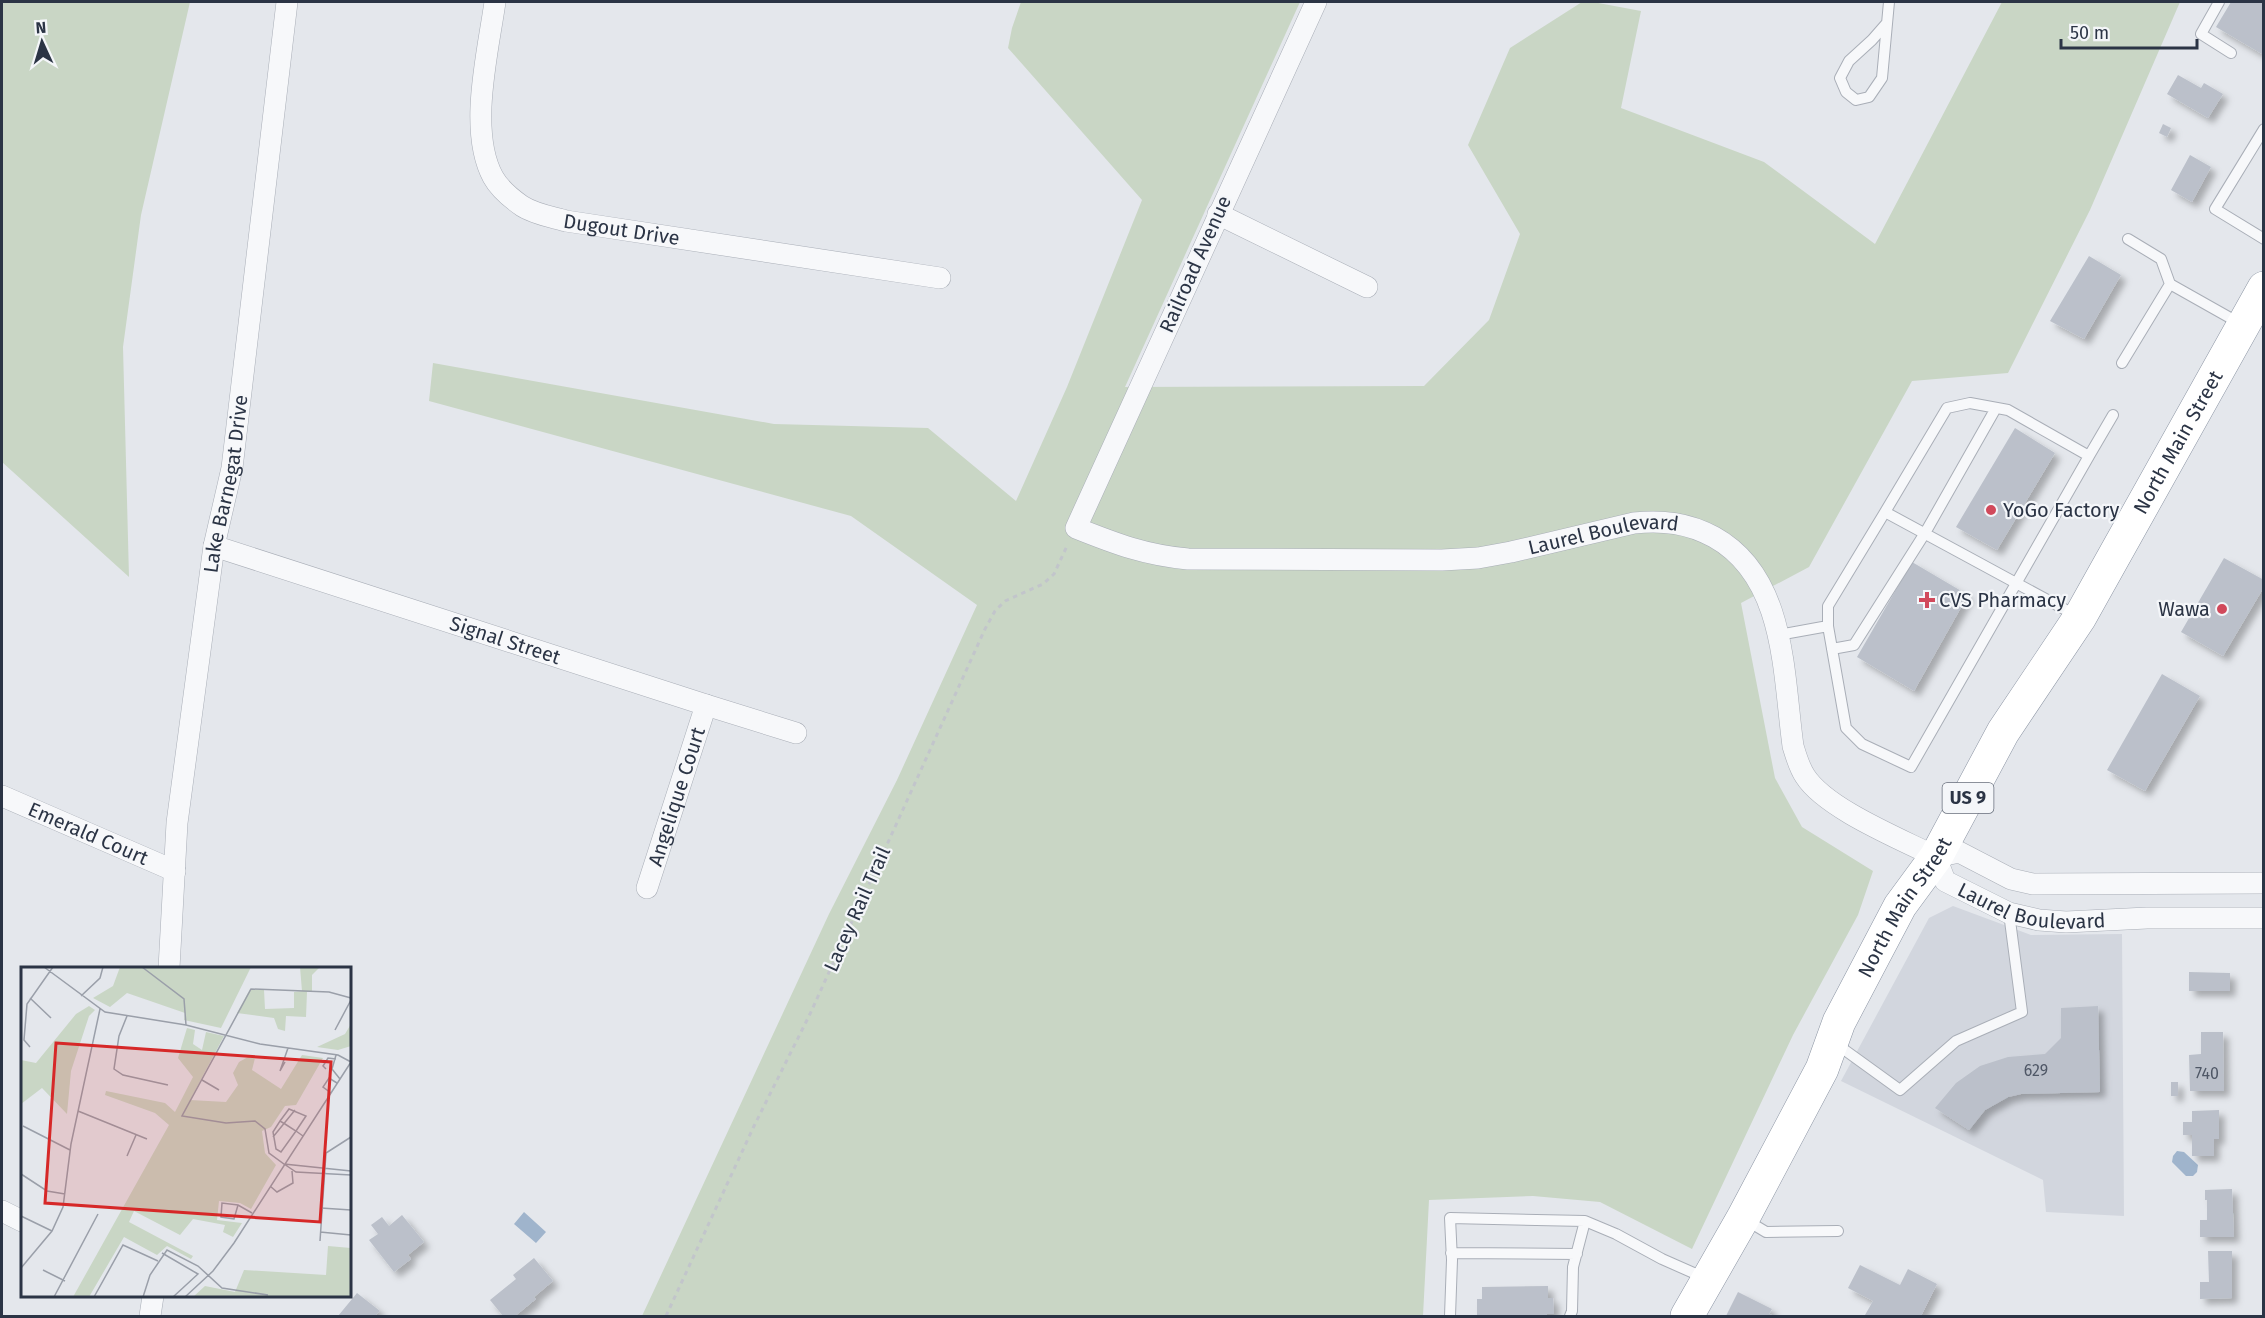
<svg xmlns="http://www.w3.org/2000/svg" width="2265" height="1318" viewBox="0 0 2265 1318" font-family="'Fira Sans',sans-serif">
<defs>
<filter id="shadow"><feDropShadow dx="5.5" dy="5.5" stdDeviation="3" flood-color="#0004"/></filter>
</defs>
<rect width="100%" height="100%" fill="#e4e7ec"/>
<path fill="#d2d6de" d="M1953,906l78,29 91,-1 2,282 -78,-4 -3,-32 -202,-99 88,-163z"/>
<path fill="#c9d6c5" d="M2,2h188l-49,213 -18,132 6,230 -127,-115z
M1021,2h279l-175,385 299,-1 65,-66 31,-86 -52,-89 42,-97 72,-46h11l48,9 -20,97 143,54 111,82 127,-242h178l-90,208 -82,163 -96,8 -103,186 -68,36 34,175 27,49 71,44 -15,44 -65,120 -101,214 -92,-47 -67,-6 -104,4 -6,116h-781l187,-402 68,-134 80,-175 -126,-89 -422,-115 4,-38 341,61 154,4 88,73 51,-114 75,-187 -134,-152 4,-20z"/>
<path fill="#9fb4cc" d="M2177,1151l7,1 14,13 -1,7 -4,4h-7l-14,-14 1,-6z
M524,1212l22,20 -10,11 -22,-19z"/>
<path fill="#bbc0ca" filter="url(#shadow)" d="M2231,2h33l-2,52 -46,-27z
M2178,75l23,13 3,-5 19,11 -15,24 -41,-24z
M2163,124l8,4 -4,9 -8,-4z
M2190,155l21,12 -19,35 -21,-12z
M2089,256l32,19 -37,64 -34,-18z
M2015,428l40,25 -58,97 -41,-23z
M2224,558l40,22v7l-41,69 -42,-24z
M1912,562l56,33 -54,96 -57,-34z
M2162,674l38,22 -55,95 -38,-21z
M2189,972l41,1v18h-41z
M2098,1006l2,86 -79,2 -13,3 -23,13 -16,20 -34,-22 21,-25 24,-17 28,-9 37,-3 16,-16v-30z
M2201,1032h22l1,59h-34l-1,-36 12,-1z
M2171,1082h7v14h-7z
M2219,1110v29h-5v17h-22v-21h-9v-13h9v-11z
M2232,1189l2,48h-34v-17h7v-20h-2v-10z
M402,1215l22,27 -16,13 3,4 -17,13 -25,-32 9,-6 -7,-9 11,-8 7,9z
M2208,1251h24v47l-32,1v-17h9z
M534,1258l19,23 -19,16 2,2 -21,17h-12l-13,-16 26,-21 -3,-4z
M1860,1265l40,20 8,-16 29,15 -16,32h-52l-4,-1 8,-14 -25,-13z
M1548,1286v12h5l1,16h-7v2h-70v-17h5v-12z
M1738,1292l34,17 -3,5 5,2h-48z
M357,1293l23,18 -5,5h-37z"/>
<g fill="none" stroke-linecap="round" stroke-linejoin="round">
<defs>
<path id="lane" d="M2219,2l-18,32 30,19
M1886,24l-14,16 -23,21 -9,17 6,14 10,8 13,-3 13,-19 7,-76
M2264,129l-49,80 49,30
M2128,239l33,20 9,25 71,40
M2122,363l48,-79
M2089,456l24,-41
M1885,512l62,-104 23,-5 38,7 81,46 -178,311 -49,-23 -16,-16 -18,-102v-20l57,-94c64,35 128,69 192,104
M1778,635l50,-9
M1832,649l22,-4 71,-112 71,-125
M1835,1043l65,47 56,-49 66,-29 -13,-99
M1746,1220l20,12 72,-1
M1451,1253l126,1
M1450,1316l2,-56 -2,-42 135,3 31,13 46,25 43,19
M1570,1316l2,-5 1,-44 12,-46"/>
<g id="street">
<path id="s1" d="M495,2c-7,50 -27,129 -2,175 6,11 19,22 29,29 12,8 30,11 44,15l374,57"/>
<path id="s2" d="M1316,2l-240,526c40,16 69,27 112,31l254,1 36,-2 33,-6 123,-29c29,-3 54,0 80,14 72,40 69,136 79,209 3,10 6,21 12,30 21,33 96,63 131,81l23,-5 52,27 22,5 231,-1"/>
<path d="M1218,214l149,73"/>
<path id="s3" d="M214,546l492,159 90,28"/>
<path id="s4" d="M2,796l173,75"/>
<path id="s5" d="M1936,857l9,24 64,32 30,7 27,2 81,-4h117"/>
<path id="s6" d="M647,888l59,-183"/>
<path id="s7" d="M169,968l8,-145 37,-277 18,-78 55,-466"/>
<path d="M2,1211l20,10"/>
<path d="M150,1316l3,-20"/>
</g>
<g id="highway">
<path id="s8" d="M1687,1316l56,-98 79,-149 17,-47 61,-116 36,-49 67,-125 77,-115 184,-329"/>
</g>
</defs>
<use href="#lane" stroke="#a9aeb7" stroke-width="12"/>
<use href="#street" stroke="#a9aeb7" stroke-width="22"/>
<use href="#highway" stroke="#8b94a3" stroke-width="34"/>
<path stroke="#c2c5cb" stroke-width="3" stroke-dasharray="4.5 4.5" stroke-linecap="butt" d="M666,1316l88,-190 56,-112 175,-385 10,-18 10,-10 38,-17 11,-10 13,-28"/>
<use href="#lane" stroke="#f7f8fa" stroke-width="10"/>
<use href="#street" stroke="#f7f8fa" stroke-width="21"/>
<use href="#highway" stroke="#fff" stroke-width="33"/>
</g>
<g fill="#d1495b" stroke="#f4f6f9" stroke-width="2">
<circle cx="1991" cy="510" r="6"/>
<path d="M1924 591h6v6h6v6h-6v6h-6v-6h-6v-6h6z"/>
<circle cx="2222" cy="609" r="6"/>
</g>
<g text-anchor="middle" stroke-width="4.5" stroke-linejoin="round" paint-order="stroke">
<g font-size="16" fill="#4f5766">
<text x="2036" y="1076">629</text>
<text x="2207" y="1079">740</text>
</g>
<rect fill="#f4f6f9" stroke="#676e7b" stroke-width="1.5" x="1942.5" y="783" width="51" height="30" rx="4.5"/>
<g font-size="18" font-weight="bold" fill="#2b3445">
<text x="1968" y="804">US 9</text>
</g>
<g font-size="20" fill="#2b3445" stroke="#f4f6f9">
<text dy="7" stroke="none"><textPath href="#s1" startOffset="322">Dugout Drive</textPath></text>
<text transform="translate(1195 264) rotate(-66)" y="7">Railroad Avenue</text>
<text dy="7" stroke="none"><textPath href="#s8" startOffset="1004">North Main Street</textPath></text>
<text dy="7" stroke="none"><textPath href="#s7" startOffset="488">Lake Barnegat Drive</textPath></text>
<text dy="7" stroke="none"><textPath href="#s2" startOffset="1113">Laurel Boulevard</textPath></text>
<text dy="7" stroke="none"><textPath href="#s3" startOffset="306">Signal Street</textPath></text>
<text dy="7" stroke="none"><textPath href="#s6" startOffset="96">Angelique Court</textPath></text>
<text dy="7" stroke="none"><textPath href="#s4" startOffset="94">Emerald Court</textPath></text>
<text dy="7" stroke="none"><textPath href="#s5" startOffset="118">Laurel Boulevard</textPath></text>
<text dy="7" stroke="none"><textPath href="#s8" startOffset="464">North Main Street</textPath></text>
<text transform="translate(857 909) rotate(-66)" y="7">Lacey Rail Trail</text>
</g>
<g font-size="20" fill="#2b3445" stroke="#f4f6f9" text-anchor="start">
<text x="2003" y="517">YoGo Factory</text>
<text x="1939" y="607">CVS Pharmacy</text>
<text x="2210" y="616" text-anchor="end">Wawa</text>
</g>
</g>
<g transform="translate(21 967)">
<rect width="330" height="330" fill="#e4e7ec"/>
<path d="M99,0h131l-30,61 -37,-8 1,-7 -58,-20 -17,14 -17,-9 20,-12zM279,0h20l-8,8v16l-5,1 -1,25 -20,-1 -1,15 -7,-2 -4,-11 -37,-5 13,-24 14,1 1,19 29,-1v-16l8,-1zM68,39l6,4 -6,6 -18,55 -4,43 -25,-26 -21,16v-44l15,3 40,-49zM330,57v22l-13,4 -21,-3 28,-13zM166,61l8,2 -2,14 9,6 4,-18 18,4 -34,64 36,2 12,-17 -5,-12 6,-11 9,-5 7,1 -3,12 29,19 21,-34 21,3 -27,47 -11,1 -14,21 -9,4 3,22 11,12 -25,44 -11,-6 -21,-2 -2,19 25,3 -9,14 -10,-5 2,-7 -32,-6 -13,16 -46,-24 -5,11 64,34 -2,3 -24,-13 -10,9 -33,-18 -35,60h-16l96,-172 -14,-12 -50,-18 1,-4 59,12 10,9 18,-35 -15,-19zM307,279l23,2v49h-158l12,-11 30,6 9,-22 82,5z" fill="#c9d6c5"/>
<path fill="none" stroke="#9a9fa9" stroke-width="1.5" d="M23,0l61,45 81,13 74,19 78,11 13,7M121,0l42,32 2,26M60,29l19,-18 3,-11M9,31l21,20M330,31l-22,-6 -78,-3 -69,127 44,7 29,-2 10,8 4,24 15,11 67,7M106,49l-8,20 -5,33 9,6 45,10M314,63l16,-30M9,80l-6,-7 3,-36 26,-37M315,88l-4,14 8,10M264,95l-5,9 8,-23M305,102l-3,-3 5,-8 8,1M181,113l17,10M310,126l-8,-6 6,-9 8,5M57,144l69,28M259,154l9,-12 17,7 -10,15 -15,21 -5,-3 -3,-17 7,-11 5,3 11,7 7,5M2,159l47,24M252,170l22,-27M106,189l9,-21M263,197l12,8 55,3M0,207l26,17 18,3M249,219l7,6 16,-9 -1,-12M217,238l-4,14 -13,-2 1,-14 16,2 14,8M300,241l30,2M0,249l31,15M299,265l31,3M299,274l6,-88 25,-16M141,286l36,21 -25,23M0,301l31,-37 11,-24 8,-63 29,-135M22,303l22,11M33,330l44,-83M73,330l29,-52 35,16M122,330l7,-22 17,-25 31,16 24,22 46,7M164,330l28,-26 21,-28 117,-181"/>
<path fill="#d62828" fill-opacity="0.15" stroke="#d62828" stroke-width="3" d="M35,76l275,19 -11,160 -275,-19z"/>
<rect width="330" height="330" fill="none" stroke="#2b3445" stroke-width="3"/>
</g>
<rect width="2265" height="1318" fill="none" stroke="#2b3445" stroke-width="6"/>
<g transform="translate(42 42) rotate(356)" stroke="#f4f6f9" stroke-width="4.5" paint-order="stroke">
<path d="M0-4.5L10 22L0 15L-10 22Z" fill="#2b3445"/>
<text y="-9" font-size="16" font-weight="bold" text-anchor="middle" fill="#2b3445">N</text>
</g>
<path d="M2061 39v9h136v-9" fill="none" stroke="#2b3445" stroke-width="3"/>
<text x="2070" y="39" font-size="18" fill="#2b3445" stroke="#f4f6f9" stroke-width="4.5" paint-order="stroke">50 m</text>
</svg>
